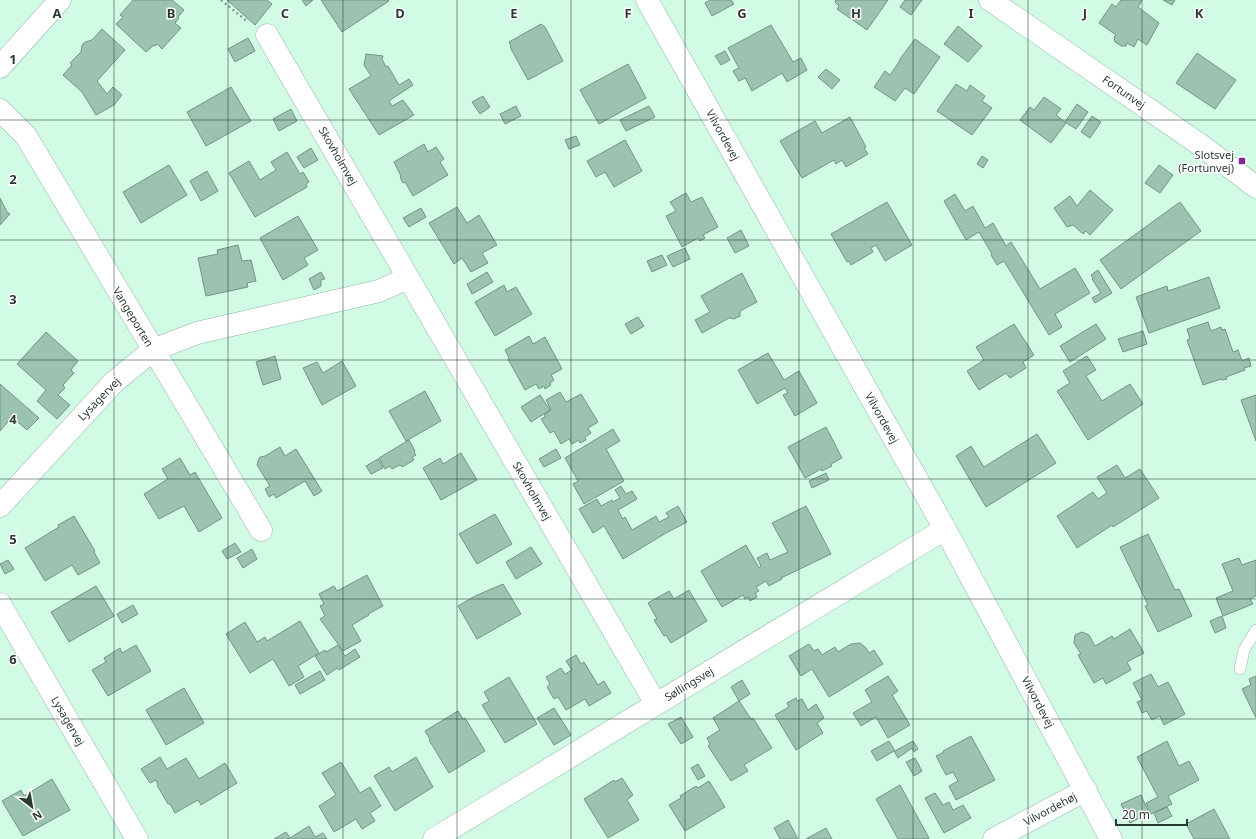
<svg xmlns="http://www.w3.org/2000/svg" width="1256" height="839" viewBox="0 0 1256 839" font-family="'Noto Sans',sans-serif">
<rect width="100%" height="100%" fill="#d2fbe6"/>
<path fill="#9cc3b0" stroke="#709683" d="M133,0h39l12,10 -6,7 1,1 -4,5 6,5 -19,21 -5,-5 -2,2 -1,-1 -8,7 -30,-28 7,-7 -3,-2z
M227,0h40l5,4 -17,21z
M302,0h11l-7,6z
M321,0h67l1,1 -47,31z
M710,0h21l3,4 -22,12 -7,-13z
M836,0h52l-21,30 -30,-21 2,-3 -4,-4z
M905,0h17l-11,15 -11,-8z
M1121,0h21l-4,7 21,16 -12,22 -9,-6 -4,8 -7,-4 -1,3h-5l-6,-4 -1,-5 2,-2 -17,-12 13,-19 4,3z
M1163,0h12l-3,5z
M541,24l4,3 18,34 -35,19 -18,-33 1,-1 -2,-4z
M771,25l22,37 8,-4 6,12 -20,12 -5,-9 -30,18 -7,-13 -6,3 -6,-10 6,-3 -11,-20z
M958,26l24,20 -14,16 -24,-18z
M102,29l23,21 -28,31 10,13 6,-7 9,8 -8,10 -18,10 -14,-23 -19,-17 9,-10 -2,-2 11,-11 1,-7 3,-3 7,-2z
M248,38l7,13 -20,11 -7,-13z
M915,39l25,18 -26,37 -9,-6 -10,13 -21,-14 11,-16 5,4 9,-13 1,-3z
M725,51l5,9 -9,5 -6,-9z
M1197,53l39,27 -21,29 -39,-26z
M366,54l17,2 -1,3 4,8 2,-1 11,19 10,-6 4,6 -24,16 3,5 11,-6 11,15 -35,20 -30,-46 22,-13 -7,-11z
M628,64l18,34 -47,26 -19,-34z
M826,69l14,11 -8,9 -14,-12z
M956,84l11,7 3,-6 15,11 -3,5 10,7 -20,27 -35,-24z
M231,87l20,34 -45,25 -19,-34z
M483,96l7,11 -10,7 -8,-12z
M1044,97l17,12 -5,6 10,8 -15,20 -31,-23 10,-13 4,3z
M1077,104l11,8 -12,17 -11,-7z
M516,106l5,10 -16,8 -5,-10z
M649,106l6,11 -29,14 -6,-11z
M291,109l6,12 -18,10 -6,-12z
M1092,116l9,6 -11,16 -9,-6z
M850,117l16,30 -2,1 4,6 -22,13 -4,-7 -6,4 -2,-4 -32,18 -22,-37 35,-20 7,12z
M576,136l4,9 -11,4 -4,-9z
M625,140l17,31 -28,16 -9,-15 -9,5 -9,-16z
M424,144l4,8 8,-5 8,12 -4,3 8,13 -35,21 -8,-14 -2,1 -3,-6 1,-1 -7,-14z
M311,148l7,12 -14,8 -7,-11z
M287,152l13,22 3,-2 6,10 -3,2 1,3 -52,30 -26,-44 20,-12 11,19 16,-10 -5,-8z
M982,156l6,4 -5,8 -6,-4z
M169,165l18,30 -46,28 -18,-31z
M1159,165l14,10 -13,18 -15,-10z
M207,171l11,20 -17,10 -11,-20z
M1090,190l23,20 -23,25 -4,-4 -3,3 -10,-9 -6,2 -13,-19 16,-12 7,10z
M686,193l5,9 11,-5 16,30 -15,8 2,3 -5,3 -2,-3 -16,9 -16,-31 10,-5 -6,-9z
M955,194l10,17 8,-5 12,22 8,-5 13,23 5,-4 29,47 35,-21 15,25 -35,21 7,13 -13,8 -45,-74 -7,4 -6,-10 1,-1 -13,-22 -13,8 -22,-39z
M0,198l7,14 3,2 -10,11z
M887,202l25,43 -27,16 -9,-16 -5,3 2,4 -22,13 -2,-4 -2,1 -16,-28z
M1180,202l21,29 -80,58 -21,-29z
M457,207l10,16 12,-8 18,30 -15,8 6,10 -17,9 -9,-14 -8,6 -25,-41z
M421,208l5,9 -17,10 -6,-9z
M298,216l20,34 -14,8 4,7 -25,15 -23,-42z
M741,230l8,16 -14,7 -8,-15z
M238,245l4,16 9,-1 5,21 -9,2 1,4 -42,9 -8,-38 20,-4 -1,-4z
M685,248l5,11 -17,8 -6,-11z
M662,255l5,10 -15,7 -5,-11z
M1098,270l14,23 -17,10 -3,-5 9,-5 -9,-14 1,-1 -2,-3z
M321,272l4,7 -4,1v6l-7,4 -5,-11z
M487,272l6,10 -21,12 -5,-10z
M742,273l15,29 -17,9v5l-6,3 -5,-1 -27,15 -7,-13 15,-8 -9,-16z
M1209,277l11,31 -71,25 -13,-36 31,-11 1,5z
M504,285l3,7 9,-5 16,27 -37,22 -20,-34z
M638,317l6,9 -13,8 -6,-10z
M1208,322l3,9 10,-4 1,3 3,-1 8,23 5,-2 4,11 7,-3 2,8 -7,2 1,2 -19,7 1,2 -5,1 -1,-1 -18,6 -16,-45 3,-1 -3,-10z
M1014,324l20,31 -11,7 3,6 -16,10 -4,-5 -27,17 -12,-19 17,-11 -8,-13z
M1096,324l10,15 -36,23 -10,-16z
M1143,331l4,13 -24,8 -5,-13z
M46,332l32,29 -7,9 3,3 -11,12 2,3 -7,7 12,10 -13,14 -20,-18 9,-11 -29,-26z
M529,336l4,8 12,-7 17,32 -11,6 3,5 -4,3 1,2 -6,4 -1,-3 -5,3 -3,-5 -11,6 -17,-31 1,-1 -4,-8z
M768,353l16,27 15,-9 18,32 -22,13 -12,-21 5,-2 -3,-5 -28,16 -19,-34z
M275,356l6,23 -18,6 -7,-23z
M1087,356l9,14 -10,6 16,25 28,-17 13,20 -55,36 -31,-49 13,-8 -7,-12z
M342,361l14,25 -34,19 -19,-37 14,-6 6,11z
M0,384l39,34 -12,12 -15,-13 -12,14z
M425,391l16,30 -35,20 -17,-30z
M560,392l6,10 15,-8 17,28 -10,6 3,5 -6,4 1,3 -6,3 -1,-3 -7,4 -3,-5 -8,5 -7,-13 -4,2 -9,-14 4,-2 -1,-2 7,-5 -5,-10z
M540,395l10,15 -19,12 -10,-15z
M1256,395v46l-15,-41z
M826,427l16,31 -11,6 1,2 -10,5 -1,-2 -16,9 -17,-31z
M613,429l7,12 -14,8 18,32 -40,23 -11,-20 5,-3 -13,-23z
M1037,434l19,29 -70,44 -30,-51 15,-10 13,21z
M409,440l6,11 -1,1 2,3 -4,2 2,3 -12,7 -2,-2 -8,4 -2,-3 -5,3 -6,-11z
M280,447l5,9 11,-7 26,42 -8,5 -9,-15 -29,17 -2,-4 -5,3 -4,-8 5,-3 -13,-21 1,-4 2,-4 5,-1z
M556,449l5,9 -17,9 -5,-8z
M461,453l16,27 -36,20 -18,-32 17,-10 3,6z
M180,458l10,17 5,-3 27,46 -23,14 -15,-26 -25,13 -15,-25 24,-15 -6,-10z
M378,459l5,9 -12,6 -5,-8z
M1117,465l8,13 15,-9 19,29 -46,29 -1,-2 -35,23 -20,-32 36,-24 5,7 9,-6 -10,-16z
M826,473l3,7 -17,8 -3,-7z
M621,486l5,8 6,-3 5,8 -19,11 5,9 2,-2 7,13 24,-14 3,6 10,-5 -3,-4 12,-7 9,16 -21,11 -43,26 -19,-33 -11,7 -14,-24 18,-10 4,7 11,-6 1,2 7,-4 -5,-8z
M806,506l25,48 -50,24 1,1 -13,7 -3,-5 -10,6 3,4 -4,2 2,4 -7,4 -2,-4 -3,2 -2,-4 -21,12 -21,-36 45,-26 13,23 2,-2 -4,-8 10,-5 3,7 18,-8 -16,-29z
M495,514l17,30 -35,20 -18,-30z
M74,516l21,35 -1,1 6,11 -22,12 -6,-10 -27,16 -20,-33 34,-21 -1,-2z
M1148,534l27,56 4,-1 13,27 -34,16 -13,-26 3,-1 -28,-58z
M235,543l6,9 -14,7 -5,-8z
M531,547l11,17 -26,15 -10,-17z
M252,549l5,10 -14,9 -6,-10z
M1239,558l3,7 14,-5v36l-6,3 3,5 -30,12 -7,-18 17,-7 -11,-27z
M8,560l6,9 -9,5 -5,-10z
M367,575l16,31 -15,8 1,1 -17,10 9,16 -18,10 -23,-32 5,-3 -5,-10 4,-2 -5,-10 15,-8 3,5z
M503,584l18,30 -44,25 -19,-33 17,-10z
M96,586l18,30 -45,26 -18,-30z
M689,590l18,31 -36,22 -5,-8 -2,1 -10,-16 3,-1 -9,-16 21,-12 5,8z
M133,605l5,9 -16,9 -5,-9z
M1222,616l4,12 -11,5 -5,-12z
M300,621l19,32 -21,13 6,11 -15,9 -16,-27 -23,14 -24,-39 19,-12 12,20 8,-5 2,4z
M1130,629l14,24 -17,9 4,8 -25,14 -3,-6 -9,5 -16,-28 3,-1 -7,-11 1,-8 7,-3 7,3 6,11 17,-10 2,3z
M860,643l6,5 3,5 5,-3 9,14 -54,33 -17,-28 -11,7 -12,-20 20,-12 5,7 4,-2 4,6 13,-8 3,5 13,-8z
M136,645l15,26 -43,25 -16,-26 14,-8 -2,-4 16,-10 2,5z
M338,645l7,11 10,-7 5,8 -21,13 -2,-2 -10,7 -12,-19 10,-6 1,2z
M576,655l5,9 3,-2 14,23 6,-4 7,12 -22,13 -4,-7 -19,11 -8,-13 -4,2 -7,-12 3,-3 -4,-7 15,-9 4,6 7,-4 -6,-9z
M320,671l5,9 -25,14 -5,-9z
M1151,674l7,13 10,-5 17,32 -21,11 -4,-9 -8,4 -5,-9 -5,2 -5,-11 5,-2 -9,-17z
M888,676l10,15 -6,4 18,30 -22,13 -12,-21 -15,9 -8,-13 19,-11 -7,-12z
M1256,676v42l-14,-29 9,-4 -2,-6z
M509,677l28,47 -32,19 -23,-38 7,-4 -5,-9z
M742,680l8,14 -11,7 -8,-14z
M184,688l20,35 -38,22 -20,-35z
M796,698l1,3 5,-2 6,11 8,-6 8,14 -7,5 6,10 -27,17 -21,-35 14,-8 -2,-4z
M739,701l12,18 2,-1 19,30 -28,17 4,6 -17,10 -23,-35 2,-2 -3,-6 13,-8 -7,-12z
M554,708l17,27 -17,10 -17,-27z
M458,711l5,8 2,-1 20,33 -36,22 -20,-33 1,-1 -5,-8z
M681,717l12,20 -12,7 -13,-20z
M971,736l24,44 -39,20 -7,-14 9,-5 -5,-9 -7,3 -10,-19 8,-4 -1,-1z
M889,741l6,10 18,-10 5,8 -4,3 -2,-4 -14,10 -4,-7 -17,10 -6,-10z
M1167,741l12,25 10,-5 10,19 -31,16 4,8 -21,10 -5,-11 12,-6 -21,-40z
M160,757l7,12 19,-11 13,21 26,-16 12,20 -36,22 -3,-5 -23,13 -5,-9h-2l-11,-19h1l-2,-5 -6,3 -9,-14z
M416,757l17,30 -38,24 -21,-35 15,-9 3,5z
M915,758l7,13 -8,5 -8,-14z
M341,762l19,31 10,-6 11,19 -11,7 5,8 -13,8 -6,-10 -22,13 -15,-26 17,-11 -14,-22z
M698,764l7,12 -7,4 -7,-12z
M622,778l11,17 -6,5 12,20 -31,18 -24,-39 30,-19 1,2z
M52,779l18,31 -47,26 -21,-35 19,-11 3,6z
M709,781l16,26 -40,24 -16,-26 12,-7 -1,-2 16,-10 2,2z
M900,785l29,53 -3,1h-28l-22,-40z
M935,793l8,12 6,-3 4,8 10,-5 8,13 -27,15 -19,-35z
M1141,795l8,18 -19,10 -9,-19z
M1167,807l5,9 -14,7 -4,-10z
M1214,809l16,30h-36l-8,-15z
M788,820l10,19h-18l-6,-11z
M309,826l6,11 8,-4 4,6h-53l12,-7 4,6z
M826,828l6,11h-26z"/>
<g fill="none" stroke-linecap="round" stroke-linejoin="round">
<defs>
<path id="service" d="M1240,669l4,-19 12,-20"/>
<path id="minor" d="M990,0l212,146 54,41
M267,35l389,669
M0,110l26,26 235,394
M0,506l114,-124 39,-32 44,-17 182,-42 29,-13
M0,604l137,235
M434,839l511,-310
M994,839l92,-49"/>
<path id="tertiary" d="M647,0l298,529 166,310
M0,67l60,-67"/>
</defs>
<use href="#service" stroke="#91b7a4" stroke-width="12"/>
<use href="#minor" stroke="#91b7a4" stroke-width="23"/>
<use href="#tertiary" stroke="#91b7a4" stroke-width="23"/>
<path stroke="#829f90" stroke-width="2.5" stroke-dasharray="2 3" stroke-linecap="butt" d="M221,0l27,22"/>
<use href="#service" stroke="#fff" stroke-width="11"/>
<use href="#minor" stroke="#fff" stroke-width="22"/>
<use href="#tertiary" stroke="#fff" stroke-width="22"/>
</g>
<path fill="none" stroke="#2b3b33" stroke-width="1" stroke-opacity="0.55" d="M114,0v839M228,0v839M343,0v839M457,0v839M571,0v839M685,0v839M799,0v839M913,0v839M1028,0v839M1142,0v839M0,120h1256M0,240h1256M0,360h1256M0,479h1256M0,599h1256M0,719h1256"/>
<rect fill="#842792" stroke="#fff" stroke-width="1.5" x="1238" y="157" width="8" height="8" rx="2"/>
<g text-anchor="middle" stroke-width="3" stroke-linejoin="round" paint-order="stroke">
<g font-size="11" fill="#2b3b33" stroke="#fff">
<text transform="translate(1124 92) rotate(35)" y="4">Fortunvej</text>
<text transform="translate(723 135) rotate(61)" y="4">Vilvordevej</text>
<text transform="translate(338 156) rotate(60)" y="4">Skovholmvej</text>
<text transform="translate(133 317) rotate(59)" y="4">Vangeporten</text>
<text transform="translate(99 399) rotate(-46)" y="4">Lysagervej</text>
<text transform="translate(882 418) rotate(61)" y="4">Vilvordevej</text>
<text transform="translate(532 491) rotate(60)" y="4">Skovholmvej</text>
<text transform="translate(689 684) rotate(-31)" y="4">Søllingsvej</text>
<text transform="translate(1038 702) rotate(62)" y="4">Vilvordevej</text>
<text transform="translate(68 721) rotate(60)" y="4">Lysagervej</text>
<text transform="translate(1050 809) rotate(-28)" y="4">Vilvordehøj</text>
</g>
<g font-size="11" fill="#2b3b33" stroke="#fff" text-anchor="end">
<text x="1234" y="159">Slotsvej<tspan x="1234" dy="13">(Fortunvej)</tspan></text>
</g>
</g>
<g font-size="13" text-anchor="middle" font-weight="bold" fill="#2b3b33" stroke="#fff" stroke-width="3" stroke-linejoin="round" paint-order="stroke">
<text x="57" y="18">A</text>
<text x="171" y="18">B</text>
<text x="285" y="18">C</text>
<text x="400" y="18">D</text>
<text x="514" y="18">E</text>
<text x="628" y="18">F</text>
<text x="742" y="18">G</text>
<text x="856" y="18">H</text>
<text x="971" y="18">I</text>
<text x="1085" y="18">J</text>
<text x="1199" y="18">K</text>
<text x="13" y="64">1</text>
<text x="13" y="184">2</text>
<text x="13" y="304">3</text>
<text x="13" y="424">4</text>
<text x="13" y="544">5</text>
<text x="13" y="664">6</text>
</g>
<g transform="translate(32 807) rotate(149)" stroke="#ffffff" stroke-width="3" paint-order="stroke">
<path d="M0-3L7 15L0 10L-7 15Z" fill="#2b3b33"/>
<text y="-6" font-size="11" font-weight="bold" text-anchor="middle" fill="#2b3b33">N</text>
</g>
<path d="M1116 819v6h71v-6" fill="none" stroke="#2b3b33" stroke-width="2"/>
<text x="1122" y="819" font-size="12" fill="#2b3b33" stroke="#ffffff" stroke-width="3" paint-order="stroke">20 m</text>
</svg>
